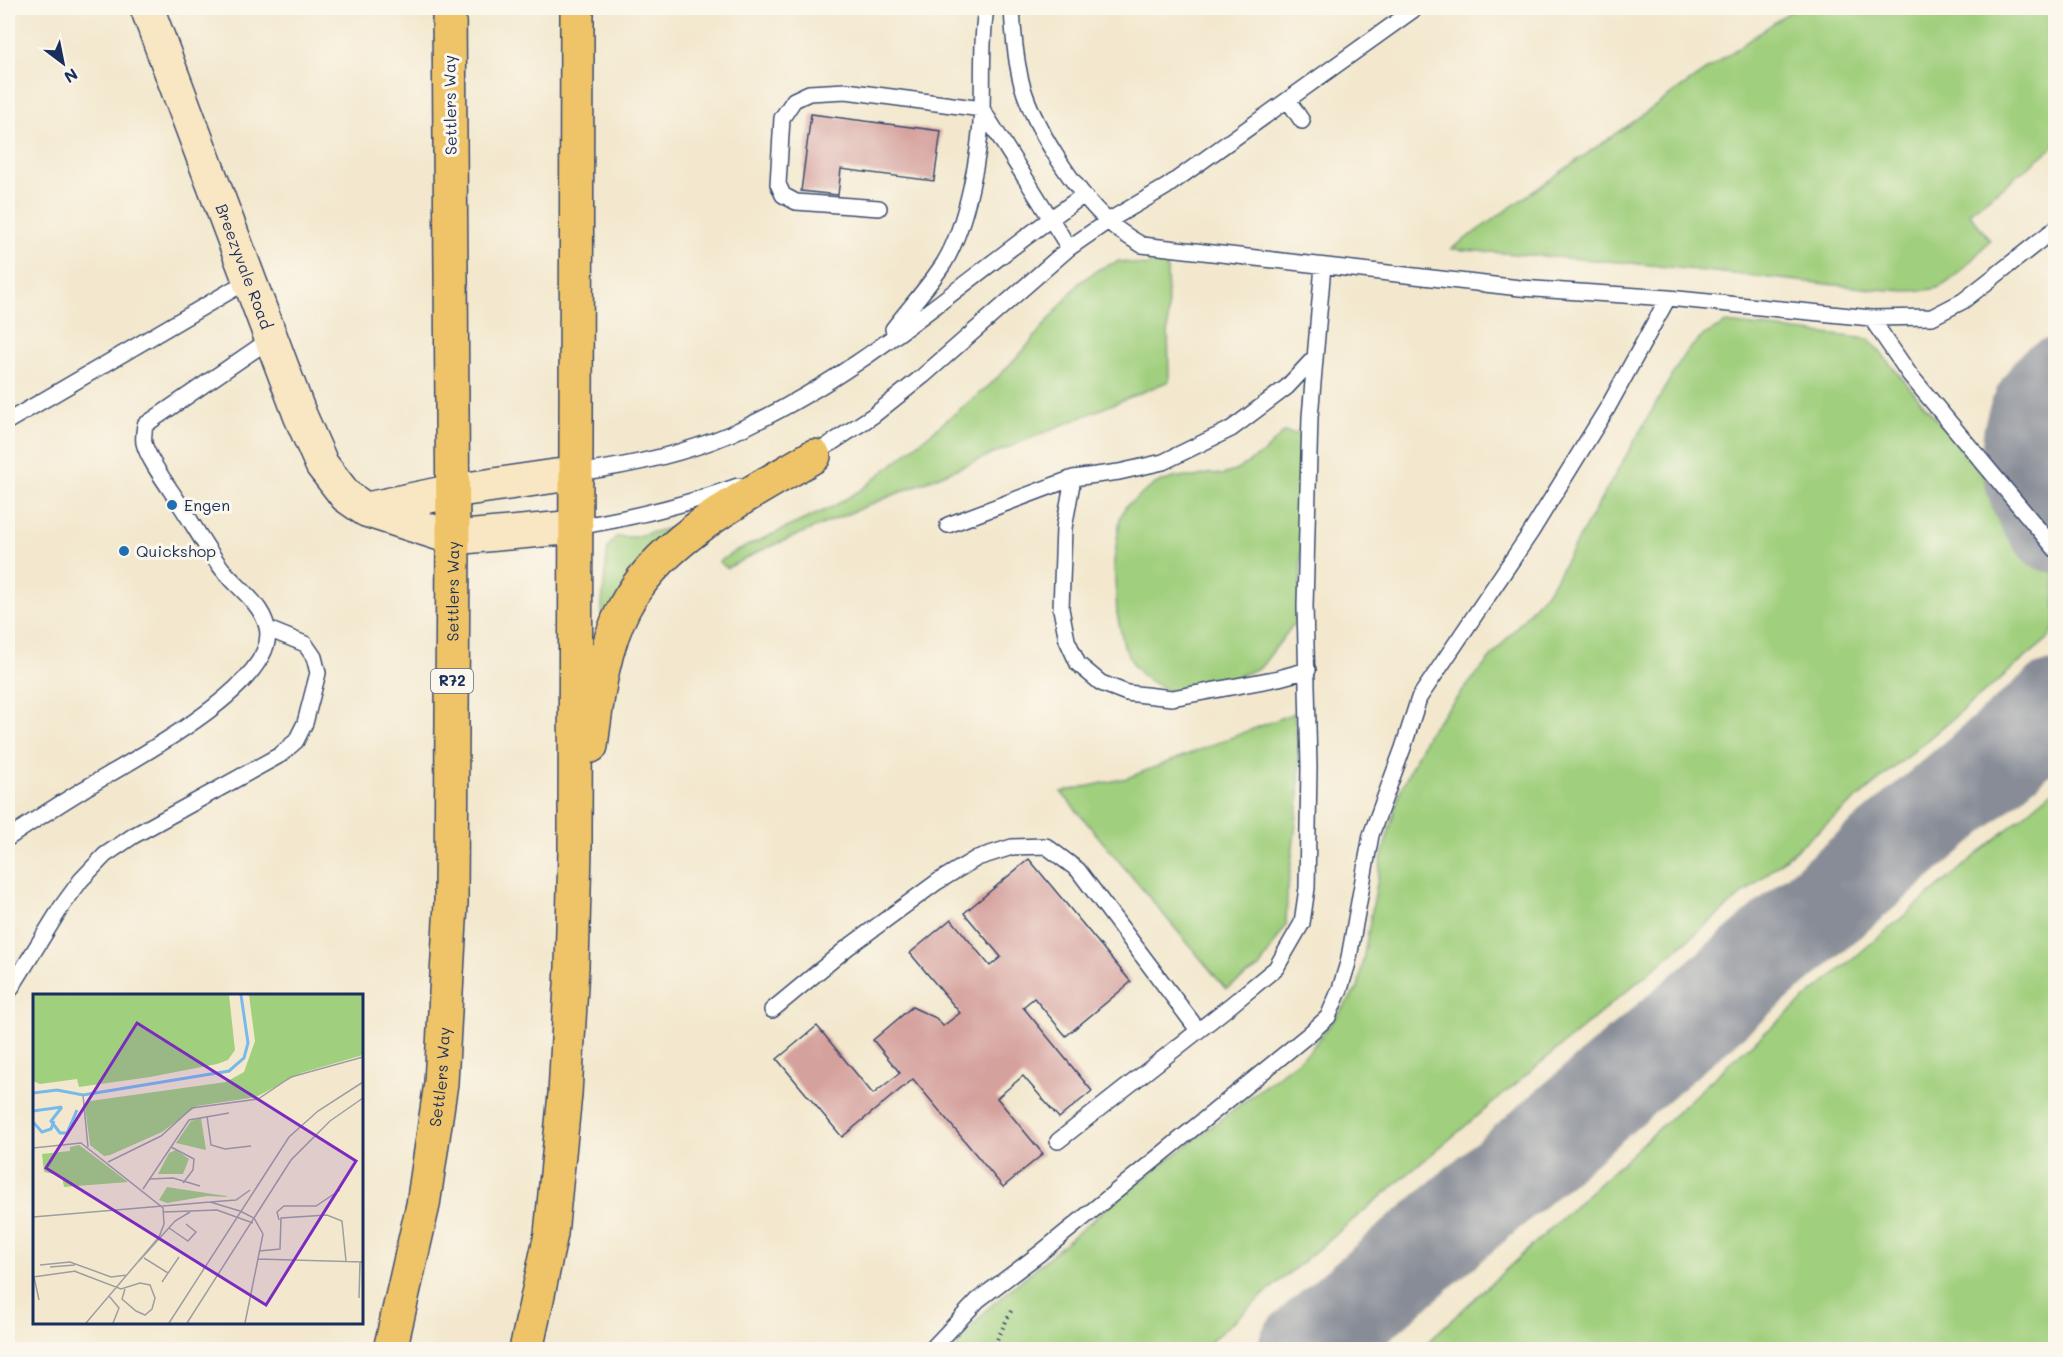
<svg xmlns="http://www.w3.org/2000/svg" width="2063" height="1357" viewBox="0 0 2063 1357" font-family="Mali,sans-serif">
<rect width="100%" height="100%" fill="#fbf7ec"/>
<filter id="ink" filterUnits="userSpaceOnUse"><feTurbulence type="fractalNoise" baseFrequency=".0167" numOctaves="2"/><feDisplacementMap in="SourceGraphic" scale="12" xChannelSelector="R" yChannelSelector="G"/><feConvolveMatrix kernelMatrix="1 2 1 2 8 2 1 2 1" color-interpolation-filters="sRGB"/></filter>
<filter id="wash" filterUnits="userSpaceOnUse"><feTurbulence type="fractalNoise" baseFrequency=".008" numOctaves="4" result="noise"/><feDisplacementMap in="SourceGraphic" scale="24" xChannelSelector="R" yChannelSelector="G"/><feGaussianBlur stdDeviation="1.35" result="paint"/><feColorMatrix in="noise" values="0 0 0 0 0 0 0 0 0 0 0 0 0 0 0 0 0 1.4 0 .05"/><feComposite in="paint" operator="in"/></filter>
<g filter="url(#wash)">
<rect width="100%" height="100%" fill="#f3e8ce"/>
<path fill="#a0cf7d" stroke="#5e7f6e" stroke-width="1.5" d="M1795,8h119l4,4 5,-4h132v138l-86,67 21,27c-12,13 -37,43 -53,48 -20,5 -43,2 -63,1l-243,-26 -180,-14z
M1155,255l12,6 2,120 -317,131 -92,39 -33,17 -8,-6 15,-10 100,-46 27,-16 130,-106 33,-34 55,-67 20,-14 20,-8 28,5z
M1726,323l143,16 185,221 1,65 -6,13 -774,647 -63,55 -8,9 -251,1 32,-39 137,-116 187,-143 49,-64 24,-132 18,-65 29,-60 123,-146 133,-232 19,-18z
M1284,432l14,2 7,8 -6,175 -38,50 -39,16 -51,9 -25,-13 -12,-13 -10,-20 -7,-32 -3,-52 6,-44 6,-12 31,-23 20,-6h18l16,-4 11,2 13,-4 27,-17z
M679,526l-76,100 -1,-22 6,-57 8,-10h17z
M1294,713l5,41v45l-12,96 -1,30 -27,43 -33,21 -165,-197 66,-14z
M2055,789v560h-635l323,-298z"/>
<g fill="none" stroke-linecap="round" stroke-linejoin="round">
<path stroke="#878c96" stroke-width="94" d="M2056,385c-38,43 -35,97 0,141
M1305,1350l751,-642"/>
</g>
<g id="blocks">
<path fill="#d5a19d" d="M811,114l130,17 -7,50 -93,-12 -3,26 -37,-4z
M1029,859l102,123 -65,54 -32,-38 -11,9 69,84 -33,27 -36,-42 -26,22 46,56 -40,33 -90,-108 -71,58 -65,-78 40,-33 56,68 27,-21 -27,-33 39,-33 24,11 7,8 17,-13 -50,-60 41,-34 39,47 11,-9 -37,-44z"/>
</g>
</g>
<g filter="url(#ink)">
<use href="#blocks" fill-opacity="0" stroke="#3b4b6f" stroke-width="1.5"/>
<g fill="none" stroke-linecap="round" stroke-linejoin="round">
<defs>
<path id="lane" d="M1012,8c1,22 3,46 8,69 10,45 54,113 88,144 10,10 22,17 34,24l378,43 148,10 203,20 61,-1 31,-16 93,-73
M1288,100l14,21
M982,109l87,139
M879,208l-83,-6 -13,-7 -5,-11 4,-66 12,-18 15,-7 37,-2 136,18
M1871,318l39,57 146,175
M893,329c17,-22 36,-43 51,-66 23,-38 36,-110 38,-155 1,-33 -1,-67 4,-100
M8,421l241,-141
M810,457l64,-42 49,-39 146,-128 39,-27 58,-34 250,-179
M576,473c52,-7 105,-18 154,-39 130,-56 238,-159 354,-239
M1073,478l-9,50 -3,81 6,31 11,24 23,19 26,10 45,5 107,-20 29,-8
M948,525l125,-47 46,-6 44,-10 68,-33 56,-42 28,-30
M576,527c56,-9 109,-22 162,-41
M8,838c25,-17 50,-33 76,-49 41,-25 197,-105 183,-162 -6,-24 -29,-39 -44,-57 -16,-20 -28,-43 -42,-64 -10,-16 -33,-46 -37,-63 -1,-6 0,-12 1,-18l127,-87
M8,993l54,-87 19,-26 24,-25 28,-19 147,-81 16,-14 9,-18 13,-50 -4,-16 -9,-13 -37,-15
M772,1010l75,-62 90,-66 40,-24 35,-11 34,-1 32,24 120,160
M1058,1141l173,-136 45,-37 26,-45 5,-35 2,-121 -4,-161 3,-116 2,-73 13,-151
M931,1350l47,-50 61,-46 269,-219 20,-18 12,-28 8,-26 23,-128 32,-87 16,-50 112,-166 77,-125 60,-109"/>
<g id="secondary">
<path id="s1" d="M147,8l153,407 22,50 24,31 20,14 87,28 123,-11"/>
<path d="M367,509l86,-18 123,-18"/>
</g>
<g id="primary">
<path d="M591,746c6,-46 11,-96 33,-138 36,-70 125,-113 190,-152"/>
<path id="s2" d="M390,1350l33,-145 18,-122 10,-180 2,-365 -4,-530"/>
<path d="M526,1350l25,-116 14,-140 7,-127 3,-117 2,-842"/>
</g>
</defs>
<use href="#lane" stroke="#3b4b6f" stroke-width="18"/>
<use href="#secondary" stroke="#3b4b6f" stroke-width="36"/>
<use href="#primary" stroke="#3b4b6f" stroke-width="36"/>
<path stroke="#3b4b6f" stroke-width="4" stroke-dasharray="1.5 4.5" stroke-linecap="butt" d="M992,1350l20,-41"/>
<use href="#lane" stroke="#fff" stroke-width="15"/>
<use href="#secondary" stroke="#f9e7c3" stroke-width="33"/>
<use href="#primary" stroke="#efc469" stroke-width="33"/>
</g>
</g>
<g fill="#1f6fb2" stroke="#fbf7ec" stroke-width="2">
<circle cx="172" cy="505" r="6"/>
<circle cx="124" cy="551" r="6"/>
</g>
<g text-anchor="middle" stroke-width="6" stroke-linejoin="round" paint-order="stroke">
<rect fill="#fbf7ec" stroke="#5e6b89" stroke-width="1.5" x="431" y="669" width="42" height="24" rx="4.5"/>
<g font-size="15" font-weight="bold" fill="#1b2f5e">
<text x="452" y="686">R72</text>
</g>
<g font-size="16" fill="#1b2f5e" stroke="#fbf7ec">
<text transform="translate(450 105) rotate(-91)" y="6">Settlers Way</text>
<text dy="6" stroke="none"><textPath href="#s1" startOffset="276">Breezyvale Road</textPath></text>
<text dy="6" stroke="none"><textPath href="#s2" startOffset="764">Settlers Way</textPath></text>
<text dy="6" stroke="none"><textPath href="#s2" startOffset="278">Settlers Way</textPath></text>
</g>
<g font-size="16" fill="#1b2f5e" stroke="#fbf7ec" text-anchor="start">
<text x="184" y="511">Engen</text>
<text x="136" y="557">Quickshop</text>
</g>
</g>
<g transform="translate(33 994)">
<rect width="330" height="330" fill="#f3e8ce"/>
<path d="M0,1h196l6,55 -7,10 -11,4 -67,13 -71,10 -2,-8 -37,5 -7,-3zM216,1h114v60l-62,18 -45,24 -59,9 -35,26 -52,23 -6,1 -14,-11 -5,-39 5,-5 136,-19 18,-10 11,-31zM168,124l5,32 -30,-7 15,-22zM46,151l7,5 42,32 -64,5 -2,-11 -18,-4 -2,-18 28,-3v-4zM143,156l13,9 -6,15h-25l11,-21zM134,193l59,9 1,1 -20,-1 -40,7 -8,-3z" fill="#a0cf7d"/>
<path fill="none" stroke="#76b9eb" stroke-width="3" d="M0,99l24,-3 26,5 146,-24 15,-13 4,-15 -7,-48M29,113l-11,14 9,12h7l10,-23M0,117l29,-4M0,128l9,10 9,-3 3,-8"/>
<path fill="none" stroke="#9d9ea1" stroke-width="1.5" d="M50,101l5,52M174,122l4,29 14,4 26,-3M138,153l23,12 -1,11 -10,13M0,154l48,-5 82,65 1,16 -5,13 -73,86M75,168l53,-26 31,-28 66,-9 33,-22 72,-20M117,185l23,-1 27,8M110,195l46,-69 40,-7M177,208l26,-2 14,-10M131,218l53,-2 36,13M0,223l177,-15 30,9 14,7 9,16 -18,89M246,226l-2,-8 7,-6h32l24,-16M136,234l19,13 8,-9 -10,-8M226,257l21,-2 1,-31 46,-3 15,6 4,40M111,264l24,15M225,265l105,3M106,267l36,-40 15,-9M7,271l30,-3 41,15 16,-2M17,273l25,-2M41,277l47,18 19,-6 10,2 5,13 -3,11 -7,6 -9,-4 -14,-12 3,-10M0,283l43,-6M1,283l5,23M129,288l17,-25M76,302l10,12 -6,15M326,304l1,-36M136,329l120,-186 29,-26 45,-29M154,329l104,-163 39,-39 33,-23"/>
<path fill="#7b2cbf" fill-opacity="0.15" stroke="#7b2cbf" stroke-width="3" d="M104,29l219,138 -90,144 -220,-137z"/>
<rect width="330" height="330" fill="none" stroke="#1b2f5e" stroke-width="3"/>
</g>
<rect width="2063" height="1357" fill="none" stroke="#fbf7ec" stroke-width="30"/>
<g transform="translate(63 63) rotate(148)" stroke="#fbf7ec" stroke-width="4.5" paint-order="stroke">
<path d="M0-4.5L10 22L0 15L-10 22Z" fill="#1b2f5e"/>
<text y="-9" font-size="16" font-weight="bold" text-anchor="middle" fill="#1b2f5e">N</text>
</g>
</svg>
